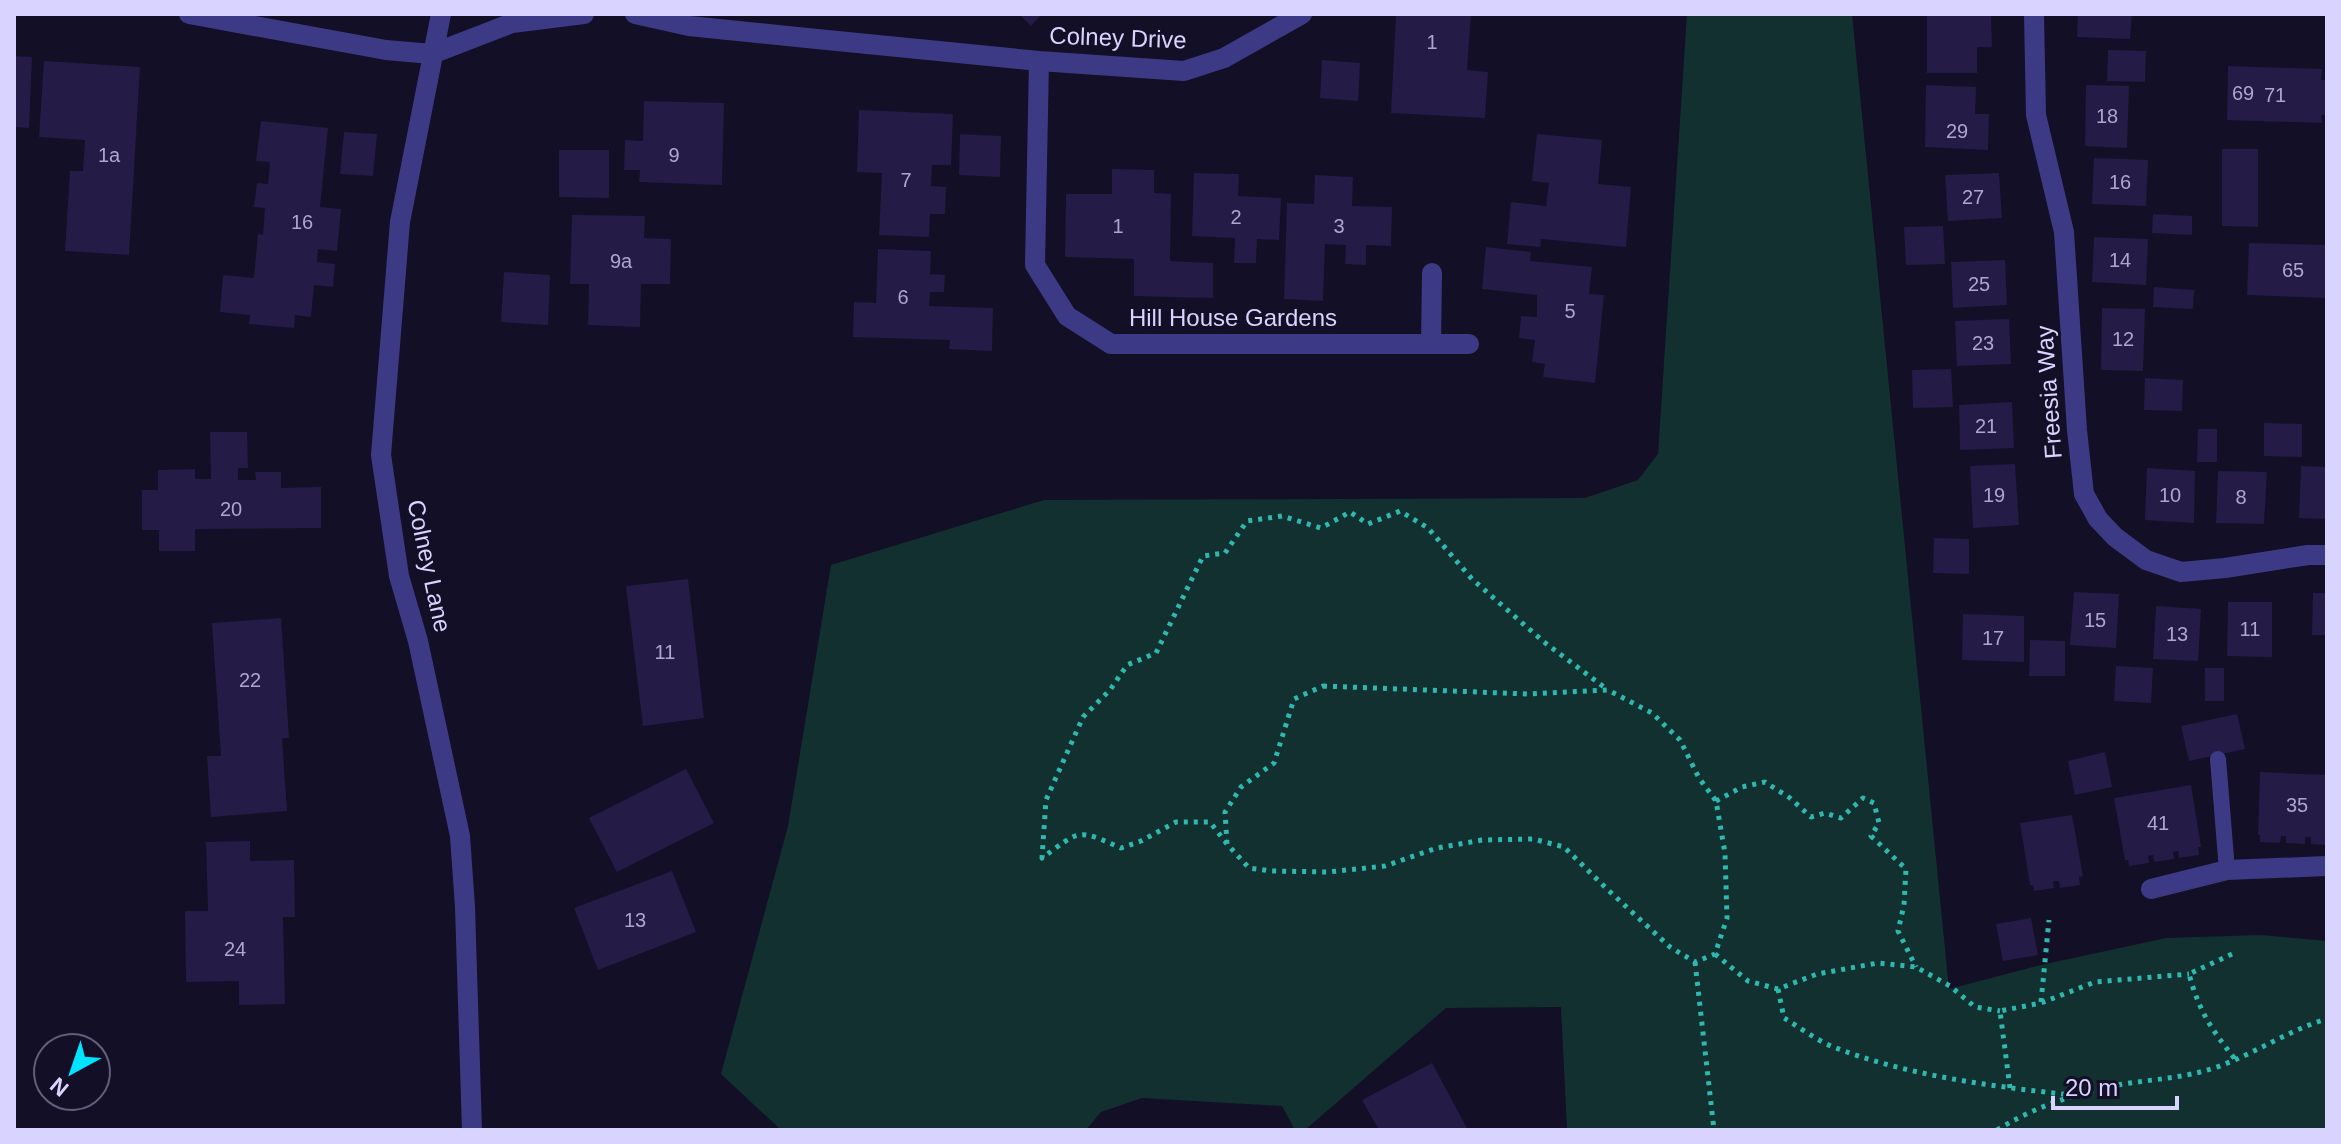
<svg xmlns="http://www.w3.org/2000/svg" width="2341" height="1144" viewBox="0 0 2341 1144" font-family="Helvetica,sans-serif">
<rect width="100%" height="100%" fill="#130f26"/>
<path fill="#12302f" d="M1687,14h165l97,975 92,-24 125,-27 95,-3 66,6v189h-760l-6,-123 -115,1 -141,122h-10l-13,-24 -140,-8 -41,14 -15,18h-305l-60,-56 67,-248 43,-261 213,-65 541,-2 53,-18 20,-26z"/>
<path fill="#241b47" d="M1019,14h23l-11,12z
M1396,14h75l-4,56 21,2 -3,46 -94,-5z
M1927,14h64l1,33h-15v26h-50z
M2078,14h54l-2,25 -53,-2z
M2108,50l38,1 -1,31 -38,-1z
M14,56l18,1 -3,71 -15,-1z
M1322,60l38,3 -2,38 -38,-3z
M44,61l96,6 -11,188 -64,-4 5,-80h13l2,-31 -46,-3z
M2228,66l94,3 -1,11h6v35h-6l1,8 -95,-3z
M1926,85l50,2 -1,27h14l-1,36 -63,-3z
M2086,85l43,1 -2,62 -42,-2z
M644,101l80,2 -2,82 -83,-3 1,-12h-16l1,-30 18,1z
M859,110l94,4 -2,51h-19l-1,21 15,1 -1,27h-15l-1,23 -50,-2 3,-62 -25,-1z
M261,121l67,7 -8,79 21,2 -4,42 -19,-2 -1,13 18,2 -2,23 -19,-2 -3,32 -16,-2 -1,13 -45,-4 1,-9 -30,-3 3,-37 31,3 4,-44 5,1 2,-27 -11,-1 3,-24 11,1 2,-22 -14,-1z
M344,132l33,2 -4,42 -33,-2z
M960,134l41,2 -1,41 -41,-2z
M1537,134l65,6 -4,44 33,3 -5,60 -85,-8 -1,8 -33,-3 4,-42 35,4 3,-23 -17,-2z
M2222,149h36v78l-36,-1z
M559,150h50v48l-50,-1z
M2094,158l54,2 -2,46 -54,-2z
M1112,169l42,1v23l17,1 -1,67 43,2v35l-79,-2v-37l-69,-2 1,-63h46z
M1194,173l45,1 -1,22 43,2 -2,42 -22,-1 -1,24h-22l1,-25 -43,-2z
M1999,173l3,45 -54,3 -3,-46z
M1315,175l38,2 -1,29 40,1 -1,39 -25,-1v20l-21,-1 1,-19 -21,-1 -2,57 -39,-2 3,-96 27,1z
M2153,214l39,2v19l-40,-2z
M572,215l73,1 -1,22 27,1 -1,45h-29l-1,43 -52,-2 1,-41h-19z
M1943,226l2,38 -39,1 -2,-38z
M2094,237l54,2 -2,46 -54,-3z
M2249,243l78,2v53l-80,-3z
M1486,247l45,5 -1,9 62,6 -3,27 15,1 -9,88 -52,-6 2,-13 -13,-2 3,-22 -16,-2 2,-22 16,1v-22l-55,-6z
M878,249l53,2 -1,23 15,1 -1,17h-14l-1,14 64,2 -1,43 -43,-2 1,-9 -97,-3 1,-35 22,1z
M2005,260l2,45 -54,3 -2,-46z
M504,272l46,3 -2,50 -47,-3z
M2154,287l40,3 -1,19 -40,-2z
M2102,308l43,1 -2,62 -42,-1z
M2009,319l2,45 -54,2 -2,-45z
M1951,369l2,38 -40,1 -1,-38z
M2145,378l38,2 -1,31 -38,-1z
M2012,402l2,46 -54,2 -1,-45z
M2264,423l38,1v33l-38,-1z
M2198,429h19v33h-20z
M210,432h37l1,36h-10v12h18l-1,-8h26v16l40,-1v41l-126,1v22h-36v-21h-17v-40h16v-20l37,-1v10h16z
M2015,464l4,61 -46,3 -3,-62z
M2301,466l26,1v52l-28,-1z
M2147,468l48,3 -1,52 -49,-3z
M2218,471l49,1 -3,52 -48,-1z
M1934,538l35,1v35l-36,-1z
M688,579l16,139 -61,8 -17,-140z
M2074,592l45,2 -3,54 -46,-3z
M2313,593h14v42h-15z
M2228,602h44v55l-45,-1z
M2156,606l45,3 -3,52 -45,-2z
M1963,614l61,2v46l-62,-2z
M281,618l8,120h-7l5,73 -76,6 -4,-61h14l-9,-133z
M2030,640l35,1v35h-36z
M2116,666l37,2 -2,35 -37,-2z
M2205,668h19v33h-19z
M2237,714l8,35 -56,12 -8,-35z
M2105,752l7,35 -37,8 -7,-34z
M686,769l28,54 -97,49 -28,-54z
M2260,772l67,3v70l-16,-1v-7h-6v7l-19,-1v-7h-5l-1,7 -20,-1v-7h-2z
M2191,785l10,62h-3l1,8 -20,3 -1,-7 -5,1 1,7 -20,3 -1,-7 -5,1 1,7 -20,3 -1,-6h-3l-11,-62z
M2072,815l11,61 -4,1 1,8 -20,3 -1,-7h-4l-2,1 1,6 -20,3 -1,-6h-3l-10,-62z
M250,841v20l44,-1 1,57h-12l2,87 -46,1v-24l-53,1 -1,-71h23l-2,-69z
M672,871l24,61 -98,38 -24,-62z
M2031,918l7,37 -35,6 -7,-37z
M1432,1063l36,67h-89l-17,-30z"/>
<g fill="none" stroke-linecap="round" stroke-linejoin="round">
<path stroke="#2fb8b0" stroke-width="5" stroke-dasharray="4 6" stroke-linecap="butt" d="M1323,686l205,8 80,-4 44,23 28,27 19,38 17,23 9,52 2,65 -12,36 -20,8 -25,-15 -63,-58 -43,-42 -31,-8 -51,1 -45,8 -52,18 -57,6 -57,-1 -22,-3 -22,-24 -2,-32 16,-25 33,-24 20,-64z
M1716,801l26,-14 23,-5 25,16 21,19 14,-4 16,5 22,-20 11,5 5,20 -8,13 35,33 -2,36 -6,26 18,36
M1227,844l-17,-22h-34l-35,19 -20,7c-45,-20 -40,-18 -79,10l4,-58 37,-83 27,-27 17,-25 29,-12 47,-97 22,-3 22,-32 35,-5 39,12 29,-16 18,12 32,-13 28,17 44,51 72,63 64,48
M1715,954l33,27 30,8 39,-15 61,-11 38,4 34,19 25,21 25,4
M2232,954l-43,20c10,37 22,55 46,85
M1695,962l19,168
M1778,989l6,29c15,9 31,21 47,28 76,30 160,40 240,49
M2041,1002l8,-82
M2010,1088l-10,-77 41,-8 54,-21 94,-8
M1997,1130c39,-24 82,-38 127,-46 30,-5 60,-6 90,-16 39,-13 74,-38 113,-49"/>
<path stroke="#3d3a85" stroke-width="16" d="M2218,759l9,111"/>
<path stroke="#3d3a85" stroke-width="20" d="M189,14l197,36 46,4 80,-31 72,-9
M441,14l-41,208 -19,233 18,121 19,65 42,195 5,71 7,223
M635,14l54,12 118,12 232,23 145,10 40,-13 78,-44
M2034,14l2,101 28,117 13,198 7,64 14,25 17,18 31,23 35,12 44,-4 83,-13h19
M1039,61l-4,204 32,51 44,28h358
M1431,344l1,-71
M2151,889l76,-19 100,-4"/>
</g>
<g text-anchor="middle" stroke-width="6" stroke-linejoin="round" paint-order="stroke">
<g font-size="20" fill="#aca6d1">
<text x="1432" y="49">1</text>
<text x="2243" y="100">69</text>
<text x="2275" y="102">71</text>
<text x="2107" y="123">18</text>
<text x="1957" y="138">29</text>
<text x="109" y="162">1a</text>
<text x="674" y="162">9</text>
<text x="906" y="187">7</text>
<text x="2120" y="189">16</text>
<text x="1973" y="204">27</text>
<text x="1236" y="224">2</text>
<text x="302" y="229">16</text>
<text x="1118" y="233">1</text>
<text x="1339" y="233">3</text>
<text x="2120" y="267">14</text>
<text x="621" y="268">9a</text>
<text x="2293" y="277">65</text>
<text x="1979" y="291">25</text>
<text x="903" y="304">6</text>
<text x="1570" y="318">5</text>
<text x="2123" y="346">12</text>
<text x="1983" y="350">23</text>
<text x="1986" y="433">21</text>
<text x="1994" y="502">19</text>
<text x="2170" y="502">10</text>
<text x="2241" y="504">8</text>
<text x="231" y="516">20</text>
<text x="2095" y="627">15</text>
<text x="2250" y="636">11</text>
<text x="2177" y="641">13</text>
<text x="1993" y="645">17</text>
<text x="665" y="659">11</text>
<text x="250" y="687">22</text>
<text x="2297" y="812">35</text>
<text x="2158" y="830">41</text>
<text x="635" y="927">13</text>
<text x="235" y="956">24</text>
</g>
<g font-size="24" fill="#d9d4ff" stroke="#130f26">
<text transform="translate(1118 38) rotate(2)" y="8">Colney Drive</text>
<text x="1233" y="326">Hill House Gardens</text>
<text transform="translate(2049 392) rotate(-94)" y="8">Freesia Way</text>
<text transform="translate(429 566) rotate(78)" y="8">Colney Lane</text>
</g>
</g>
<rect width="2341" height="1144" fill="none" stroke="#d9d4ff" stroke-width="32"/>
<g transform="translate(72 1072) rotate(220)"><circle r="38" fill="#130f26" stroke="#625e7d" stroke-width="2"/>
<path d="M0-6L14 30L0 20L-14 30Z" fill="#00e5ff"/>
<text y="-12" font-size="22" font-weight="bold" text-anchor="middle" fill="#d9d4ff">N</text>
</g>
<path d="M2053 1096v12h124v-12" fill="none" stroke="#d9d4ff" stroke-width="4"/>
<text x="2065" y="1096" font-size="24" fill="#d9d4ff" stroke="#130f26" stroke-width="6" paint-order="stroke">20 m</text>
</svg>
